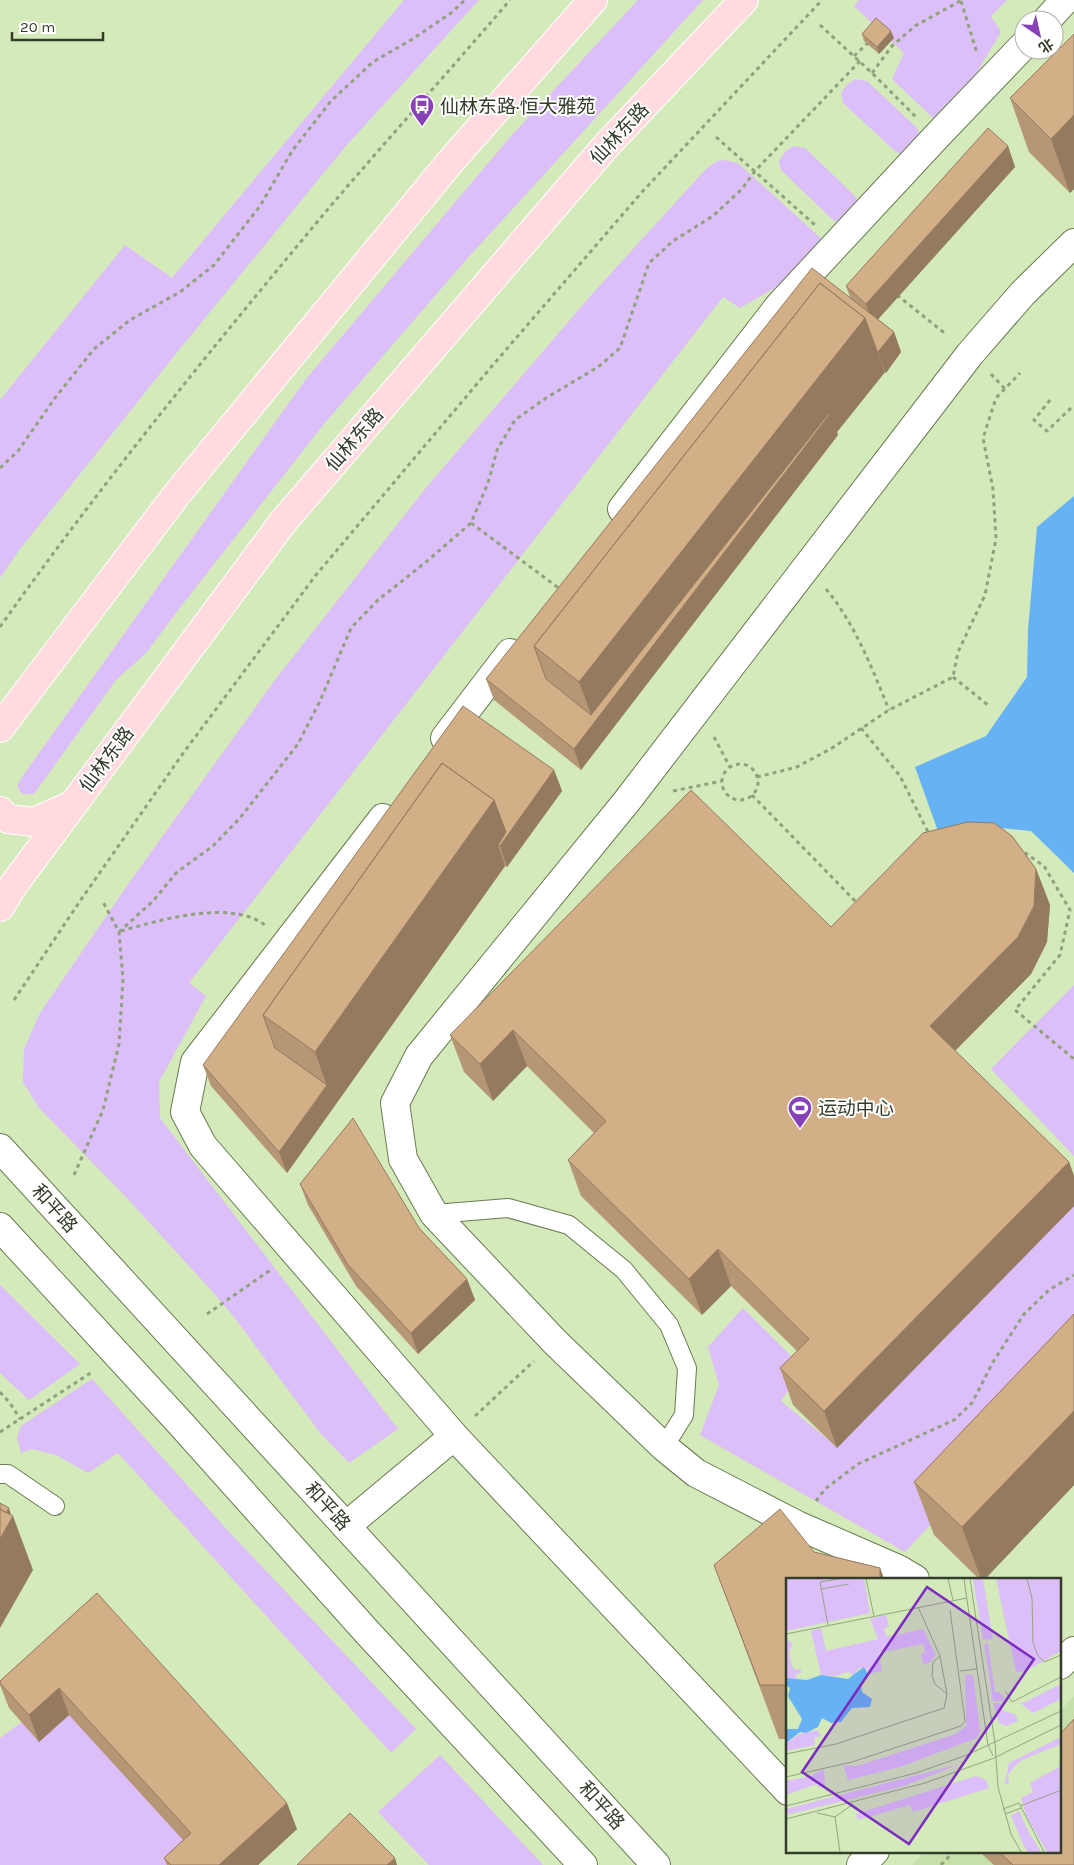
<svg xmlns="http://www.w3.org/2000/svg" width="1074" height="1865" viewBox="0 0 1074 1865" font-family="Karla,'Noto Sans SC',sans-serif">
<rect width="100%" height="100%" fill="#d4eabb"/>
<path fill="#c7e0aa" d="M1074,1696v169h-162l13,-14h135v-140z"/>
<path fill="#dcbef8" d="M404,0h75l-134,147 -162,198 -163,204 -20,29v-178l125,-155 47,33z
M638,0h65l-237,260 -142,164 -142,181 -35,47 -31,28 -82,114h-12l-5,-8 5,-9 284,-398 205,-243z
M859,0h148l-16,16 10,16 -33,55 -31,35 -45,-43 12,-26 -50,-47z
M855,79l12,2 50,47 4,9 -16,19 -9,-4 -53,-49 -2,-10 6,-8z
M793,146l12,2 49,47 5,9 -17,20 -9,-4 -52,-50 -2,-9 6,-9z
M726,160l13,4 86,78 -38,39 -47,27 -17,-11 -534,686 17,13 -47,86 1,36 238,311 -49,34 -28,-29 -87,-117 -23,-27 -86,-94 -86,-88 -16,-26 1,-33 16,-36 89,-130 146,-203 150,-191 168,-196 113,-124 11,-8z
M1074,985v171l-83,-87z
M1074,1203v168l-169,181 -205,-117 19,-50 -11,-38 35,-39 60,60 -22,33 56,46z
M0,1285l80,79 -51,36 -29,-27z
M92,1379l139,155 185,195 -25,24 -273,-300 -30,20 -32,-18 -24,-6 -11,4 -4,-15 4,-12z
M67,1689l189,176h-256v-127z
M440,1755l103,110h-114l-51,-53z"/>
<path fill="#67b1f5" d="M1074,496v377l-43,-42 -61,-6 -32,6 -23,-64 71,-31 41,-59 1,-47 9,-103z"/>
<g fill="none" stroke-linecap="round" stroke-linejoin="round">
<defs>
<path id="service" d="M434,1214l74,-6 61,17 55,45 45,55 18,43 -3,47 -20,32
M0,1474h8l47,32"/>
<path id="minor" d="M1047,20l18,-20
M622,509l157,-203 157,-169 88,-92
M445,738l65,-85
M383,818l-188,244 -10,50 18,34 251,290 334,355
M346,1526l108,-90
M915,1579l-17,-10 -101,-44 -101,-52 -32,-26 -109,-105 -121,-128 -31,-55 -8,-56 24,-47 208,-255 343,-447 53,-61 51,-50
M1060,1665l14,-14
M861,1865l14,-14"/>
<path id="tertiary" d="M0,1148l656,717
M0,1227l181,197 186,208 216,233"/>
<path id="primary" d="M0,728l177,-234 274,-333 142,-161
M0,811l8,8 26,3 38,-17
M0,907l12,-20 271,-365 323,-376 138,-146"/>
</defs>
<use href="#service" stroke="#687b51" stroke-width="20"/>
<use href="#minor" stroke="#687b51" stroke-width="30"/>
<use href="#tertiary" stroke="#687b51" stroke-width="30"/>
<use href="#primary" stroke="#fff" stroke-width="30"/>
<path stroke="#90a17e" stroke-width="3" stroke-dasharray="4 4" stroke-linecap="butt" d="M961,1l16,52
M820,25l52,48 44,44
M854,56l16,-15
M872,73l20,-27 23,-20 47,-26
M716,137l99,88
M897,295l50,40
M991,374l14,15
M1050,400l-16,20 13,11 24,-23
M0,468l18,-17 37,-53 39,-49 36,-29 50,-28 34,-27 46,-59 32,-55 39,-50 42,-39 38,-22 40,-27 14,-13
M471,523l89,66
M826,589c29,35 46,79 63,121
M0,627c99,-140 208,-274 318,-406 63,-75 129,-147 192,-221
M953,677l35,28
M861,728l39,48 29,58
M714,737l16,30
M722 782a18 18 0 1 1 36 0a18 18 0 1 1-36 0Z
M757,777l40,-10 35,-19 57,-38 64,-33 5,-25 27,-57 11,-56 -3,-50 -10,-51 13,-40 24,-25
M673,791l49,-10
M752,795l105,108
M1018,848l26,18 26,44 -10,45 -45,55 59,49
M121,931c39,-11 109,-32 144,-6
M119,932l34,-31 24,-29 36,-26 27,-28 58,-74 22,-43 31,-73 27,-28 48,-38 45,-39 17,-40 9,-33 18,-30 31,-22 52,-31 22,-19 29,-85 24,-22 40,-25 29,-27 13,-18 105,-110
M14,1000l66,-99 104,-149 132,-177 176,-209 150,-174 180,-192
M74,1175l29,-65 16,-66 4,-65 -4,-47 -17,-32
M207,1314l65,-45
M0,1392l10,11 10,16
M475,1416l59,-55
M0,1432l92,-60
M816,1501l9,-12 33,-25 96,-44 18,-17 21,-41 31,-48 25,-24 25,-15
M941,1865l13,-14"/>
<use href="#service" stroke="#fff" stroke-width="18"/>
<use href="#minor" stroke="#fff" stroke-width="28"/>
<use href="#tertiary" stroke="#fff" stroke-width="28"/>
<use href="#primary" stroke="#ffdbe0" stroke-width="28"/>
</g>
<path fill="#b59675" d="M862,34l32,4 -15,16 -15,-13z
M1074,34v155l-4,4 -41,-41 -19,-54z
M1008,146l7,21 -137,152 16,13 7,20 -15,21 -1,-1 -48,60 1,3 -257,335 -87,-70 -8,-21 364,-382 -4,-11z
M554,770l8,21 -55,76 -2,-1 -218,307 -76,-87 -8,-21z
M1036,869l14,36 -3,37 -16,32 -76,77 114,111 5,14v30l-237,242 -44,-43 -13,-37 17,-17 -66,-65 -29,29 -121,-119 -13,-36 26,-27 -67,-67 -34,35 -29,-29 -14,-37 381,-108z
M300,1184l119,44 48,51 8,21 -57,54 -62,-68 -48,-81z
M1074,1314v171l-89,94h-6l-45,-44 -20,-53z
M814,1552l66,16 4,11h-96v160h-9l-65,-174z
M97,1593l200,236 -39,36h-91l-3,-7 19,-18 -114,-125 -30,27 -30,-34 -9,-23v-4z
M981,1851h79l14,14h-80l-12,-11z"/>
<path fill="#947a5f" d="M891,31l3,7 -15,16 -2,-7z
M1074,115v74l-4,4 -19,-54z
M1008,146l7,21 -142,158 -7,-21z
M865,318l20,54 -48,60 1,3 -257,335 -7,-21 20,-27 -15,-40z
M894,332l7,20 -15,21 -8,-21z
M554,770l8,21 -55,76 -7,-21 -2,-1 7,21 -218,307 -8,-21 48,-66 -12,-34 179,-252z
M1036,869l14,36 -3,37 -16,32 -88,89 -13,-37z
M513,1030l14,36 -34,35 -13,-37z
M1069,1162l5,14v30l-237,242 -13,-37z
M718,1249l13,37 -29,29 -13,-36z
M467,1279l8,21 -57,54 -7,-21z
M1074,1411v74l-89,94h-4l-19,-52z
M9,1508l3,10 1,-2 20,54 -33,58v-105z
M880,1568l4,11h-4z
M59,1688l10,27 -30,27 -10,-27z
M287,1803l10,26 -39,36h-39z
M395,1858l2,7h-10z"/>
<path fill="#d3af88" stroke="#947a5f" d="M876,18l15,13 -14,16 -15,-13z
M1074,34v81l-23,24 -41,-41z
M988,128l20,18 -142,158 -20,-18z
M812,268l82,64 -16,20 -1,-1 -12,-33 -45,-35 -286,363 12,33 45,36 238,-302 1,1 -256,335 -88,-70z
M820,283l45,35 -286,364 -45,-36z
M463,706l91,64 -54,76 -2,-1 8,-13 -12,-32 -52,-37 -179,252 12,33 52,37 -48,67 -76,-87z
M442,763l52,37 -179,252 -52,-37z
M691,790l140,137 92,-94 45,-11 26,1 18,13 24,33 -2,37 -16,31 -88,89 139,136 -245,249 -44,-43 29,-29 -91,-90 -29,30 -121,-119 38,-39 -93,-91 -33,34 -30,-29z
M353,1118l66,110 48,51 -56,54 -63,-68 -48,-81z
M1074,1314v97l-112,116 -48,-45z
M0,1503l9,5 -3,5 -6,-4z
M0,1509l13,7 -13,23z
M780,1509l34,43 66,16v11h-92v106h-28l-46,-120z
M97,1593l190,210 -68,62h-48l-7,-7 27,-25 -132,-145 -30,27 -29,-32v-2z
M1074,1719v146h-61l-15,-14h62v-117z
M350,1813l45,45 -8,7h-90z"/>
<defs>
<symbol id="bus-pin" viewBox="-11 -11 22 30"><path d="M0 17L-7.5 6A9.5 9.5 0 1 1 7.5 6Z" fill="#8642b6" stroke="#fff"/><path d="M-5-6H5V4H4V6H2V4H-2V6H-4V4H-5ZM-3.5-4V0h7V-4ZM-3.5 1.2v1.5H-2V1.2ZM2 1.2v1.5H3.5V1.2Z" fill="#fff"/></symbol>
<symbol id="stadium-pin" viewBox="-11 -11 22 30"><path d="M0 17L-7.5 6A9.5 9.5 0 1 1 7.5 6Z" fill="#8642b6" stroke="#fff"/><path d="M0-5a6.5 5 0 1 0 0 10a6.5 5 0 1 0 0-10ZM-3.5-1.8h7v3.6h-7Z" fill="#fff"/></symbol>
</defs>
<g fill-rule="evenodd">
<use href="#bus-pin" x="408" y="92" width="28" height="38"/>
<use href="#stadium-pin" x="786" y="1094" width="28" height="38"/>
</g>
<g text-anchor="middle" stroke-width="4" stroke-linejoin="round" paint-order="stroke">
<g font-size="19" fill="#343d2a" stroke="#fff" text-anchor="start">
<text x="440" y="113">仙林东路·恒大雅苑</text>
<text x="818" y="1115">运动中心</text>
</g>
<g font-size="19" fill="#343d2a" stroke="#fff">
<text transform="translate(619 133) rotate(-47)" y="7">仙林东路</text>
<text transform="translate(354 439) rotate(-49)" y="7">仙林东路</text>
<text transform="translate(106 759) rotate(-53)" y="7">仙林东路</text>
<text transform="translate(55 1208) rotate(48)" y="7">和平路</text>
<text transform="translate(328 1506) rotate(48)" y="7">和平路</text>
<text transform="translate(602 1805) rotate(48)" y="7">和平路</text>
</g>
</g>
<g transform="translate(786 1578)">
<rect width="275" height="275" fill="#d4eabb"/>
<path d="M0,1h78l6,34 -84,18zM187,1h10l10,60 -10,1zM210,1h65v72l-35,20 -10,1zM100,37l3,12 -5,1 2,9 37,-8 13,26 -7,8 -6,1 -2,-10 4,-2 -2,-8 -44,9 3,18 -14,3 -1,-5 -8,-1 -5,7 -6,-3 -13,4 -14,-1 -10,-44 10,-3 5,23 52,-12 -8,-20zM0,61l7,5 -4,8 2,11 3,7 6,-1 2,4 -7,1 2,4 -4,1 -7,-1zM198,66h4l7,48h4l6,6 -2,3h-10zM179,97h8l7,56 -3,7 -77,29 -52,13 -5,-15 14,1 99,-32 10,-8zM275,106v15l-28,14 -14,-11 4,1zM207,125h7l3,8 12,3 3,7 -12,5 -7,-3zM32,152l3,6 -7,2 1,7 -29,6v-8l14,-9zM275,159v7l-39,16 -8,7 -6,8 1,9h-4l4,-21zM174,186l-56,22 -118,29v-6zM275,188v86h-14l-20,-34 -6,-20 12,-6 -3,-9zM38,191l1,17 -6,2 -2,-4 -31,11v-14l25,-5zM190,198l10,4 3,8 -76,24 -3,-7 -52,15 -2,-6zM233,233l9,20 13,21h-13l-5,-8 -12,-28z" fill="#dcbef8"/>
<path d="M78,89l4,7 -7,12 1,6 10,7 -2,8 -18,1 -11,14 -10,1 -9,-5 -4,9 -12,6 -6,-1 -14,11v-14h12l4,-10 -14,-23 2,-8 -4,-3v-7l21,2 14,-5 27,4z" fill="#67b1f5"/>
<path fill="none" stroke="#94a581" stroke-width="1" d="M80,1l8,37M162,1l5,21M178,1l24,166 5,11M184,1l25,164 3,44 13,47 10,18M241,1l5,19 1,44 4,12 7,8 17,-7M35,11l28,-5M42,47l-8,-43 19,-3M0,56l181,-36M154,78l-7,6 -1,14 3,8 12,10M174,93l17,-2M219,113l7,11 49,-25M0,176l50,-10 108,-36 3,-14 -7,-38 -22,-49M0,199l66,-15 109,-36 4,-5 -15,-111M0,228l130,-33 51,-18 94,-44M234,228l39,-15M217,231l16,-6 25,49M31,235l18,4 18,-13M219,236l16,-6M49,239l5,35M0,241l139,-36 69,-25 67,-33"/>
<path fill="#7b2cbf" fill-opacity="0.15" stroke="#7b2cbf" stroke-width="2.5" d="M141,9l107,72 -125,185 -107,-72z"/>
<rect width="275" height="275" fill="none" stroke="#343d2a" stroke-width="2.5"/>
</g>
<g transform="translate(1039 35) rotate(146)"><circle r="24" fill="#ffffff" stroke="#aeb1aa"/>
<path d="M0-4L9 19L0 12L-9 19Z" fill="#8642b6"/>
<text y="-8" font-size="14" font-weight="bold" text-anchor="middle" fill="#343d2a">北</text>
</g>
<path d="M12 32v8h91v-8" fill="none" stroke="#343d2a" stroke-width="2.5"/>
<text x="20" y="32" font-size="15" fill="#343d2a" stroke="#ffffff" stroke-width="4" paint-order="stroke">20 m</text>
</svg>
